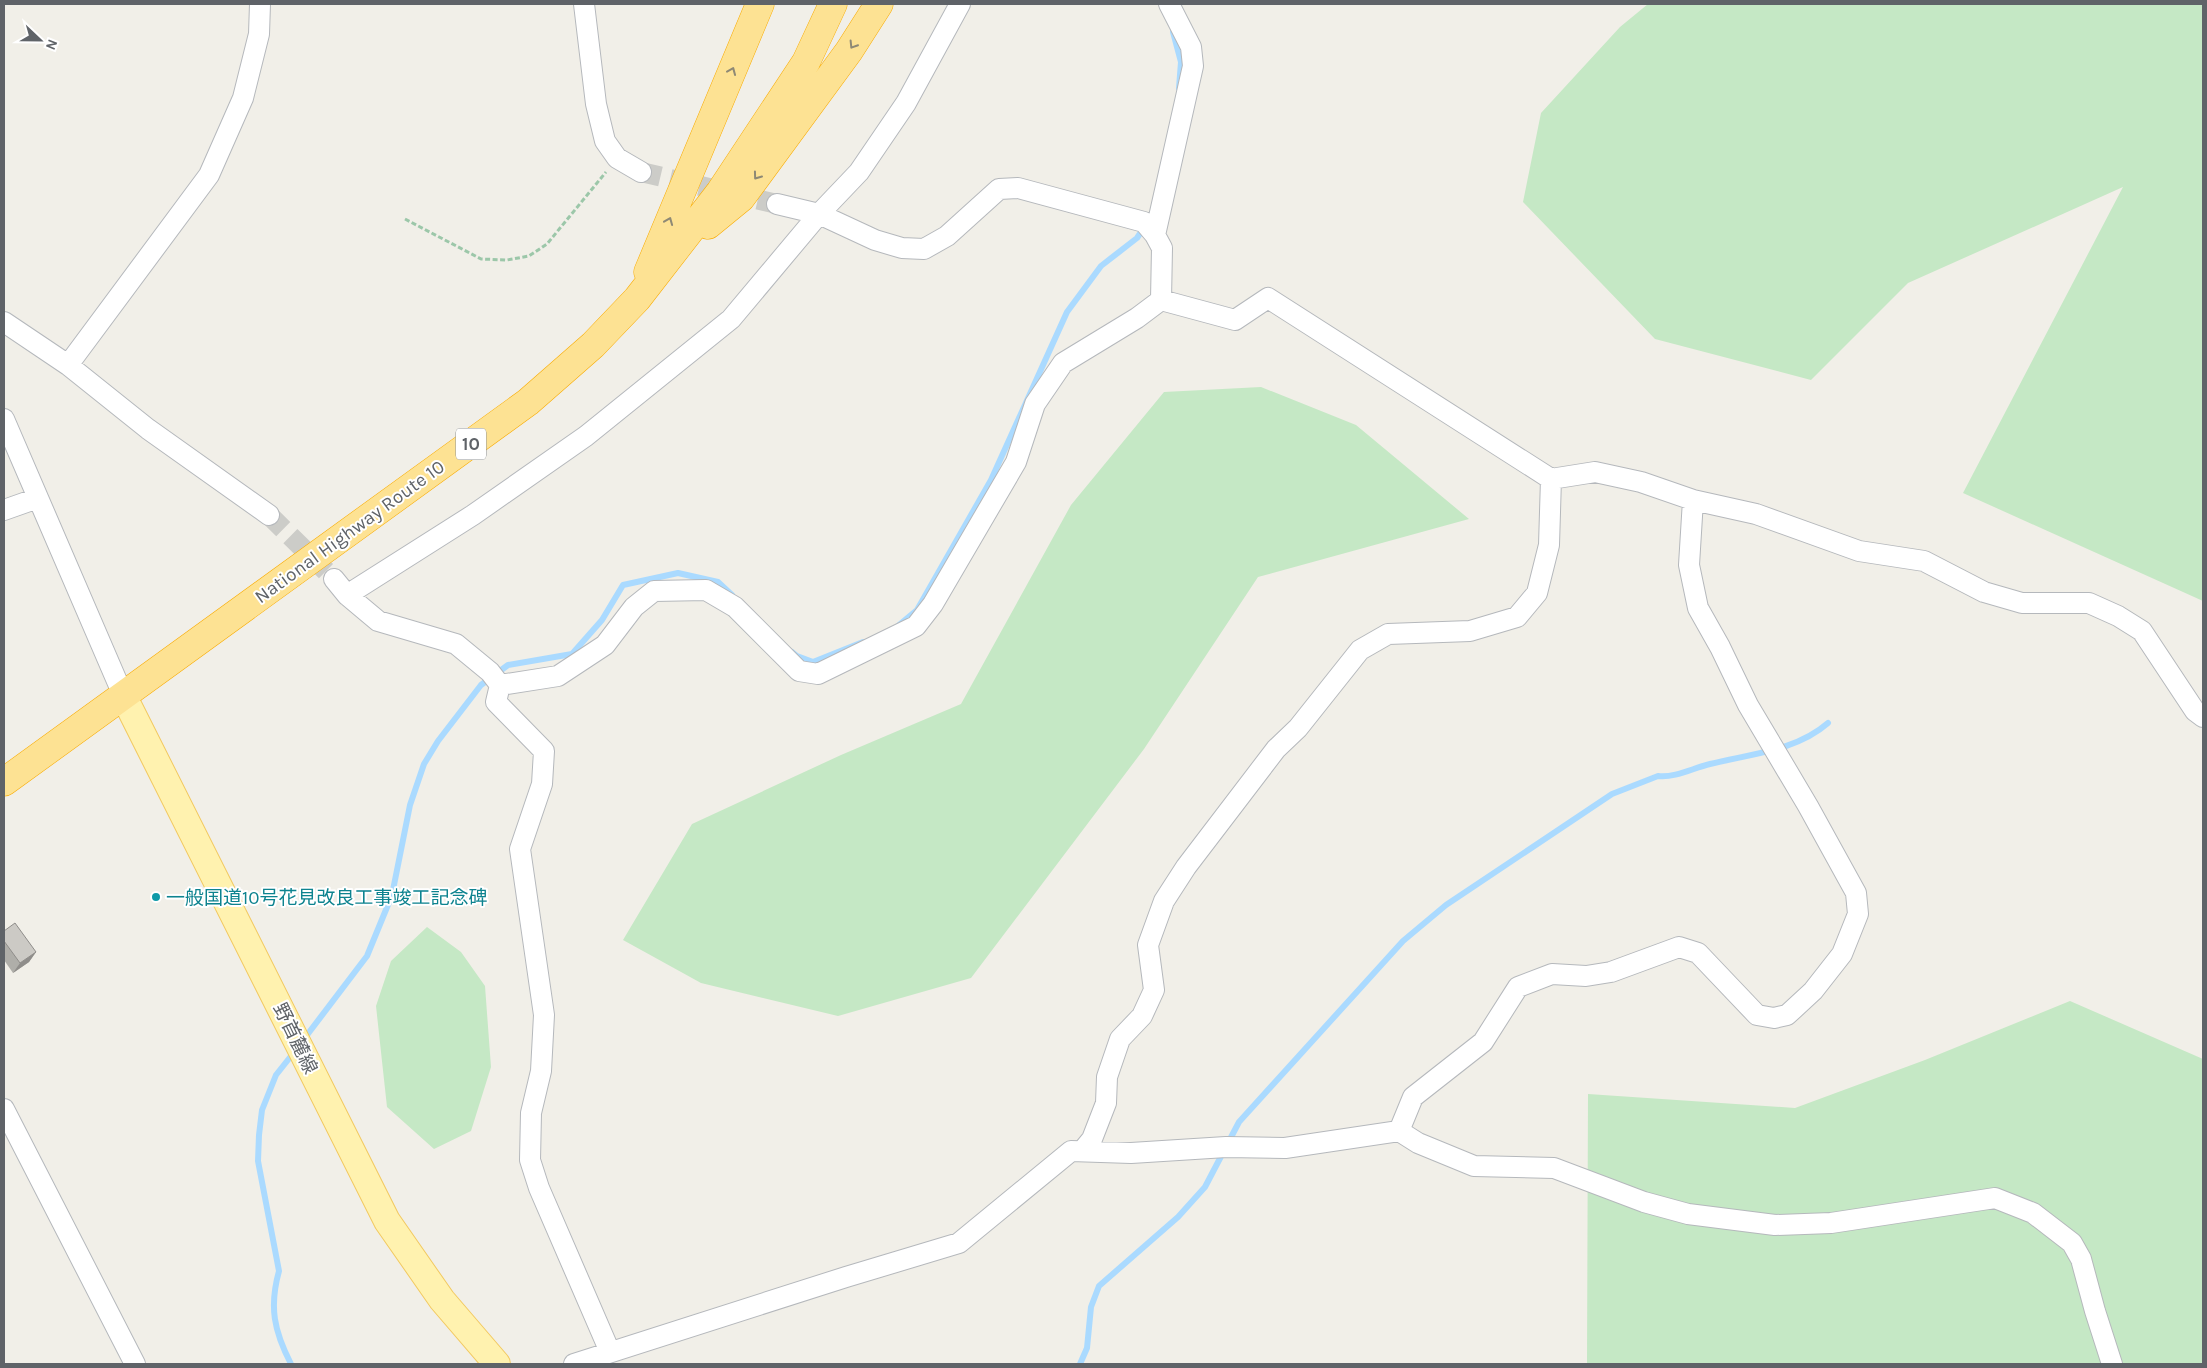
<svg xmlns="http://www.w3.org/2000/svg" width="2207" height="1368" viewBox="0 0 2207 1368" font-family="Karla,'Noto Sans JP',sans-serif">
<rect width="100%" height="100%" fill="#f1efe8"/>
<path fill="#c5e8c5" d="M1648,4h555v597l-240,-108 160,-306 -215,96 -97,97 -156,-41 -132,-137 18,-89 79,-86z
M1261,387l95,38 113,94 -211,58 -114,172 -173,229 -133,38 -137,-33 -78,-43 69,-116 149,-69 120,-51 110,-199 93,-113z
M427,927l34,25 24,34 6,81 -20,64 -37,18 -47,-42 -11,-101 15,-45z
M2070,1001l133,58v305h-616l1,-270 207,14 130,-48z"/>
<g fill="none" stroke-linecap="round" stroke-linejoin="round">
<path stroke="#aadaff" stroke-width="6" d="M1173,32l8,30 -2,26
M899,625l18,-15 74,-130 76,-168 34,-46 36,-28 8,-12
M792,652l5,4 16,6 50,-20
M304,1039l63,-83 25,-61 18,-90 14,-41 14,-23 43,-56 27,-20 64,-11 30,-34 21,-35 55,-12 40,9 14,13
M291,1364c-17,-33 -22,-57 -12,-93l-21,-110 1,-26 3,-25 14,-35 19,-24
M1080,1364l7,-16 4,-41 8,-21 79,-69 27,-30 34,-65 164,-181 43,-36 166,-111 46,-18c17,2 35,-8 52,-12 40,-10 86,-13 118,-41"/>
<path stroke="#ccccc8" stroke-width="20" stroke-dasharray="20 10" stroke-linecap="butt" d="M641,172l136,32
M269,515l65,64"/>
<defs>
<path id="minor" d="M584,4l12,100 9,37 12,17 24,14
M777,204l42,10 56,26 27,8 22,1 23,-13 52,-47 19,-1 126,34 11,13 7,13 -1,52
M1155,235l38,-169 -2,-19 -22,-43
M1161,300l74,20 33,-22 283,181 44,-7 46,10 52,18 63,14 103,37 65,10 60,31 38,11h67l29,13 24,15 53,80 8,6
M4,322l64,43 80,64 121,86
M68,365l141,-190 34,-77 16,-64 1,-30
M4,419l119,276
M4,510l34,-12
M334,579l13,16 31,26 78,23 34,28 10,13 -4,17 48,49 -2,33 -22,65 24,166 -3,56 -10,42 -1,47 9,28 71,164
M347,595l126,-80 113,-79 145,-117 88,-105 40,-42 47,-69 54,-99
M500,685l58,-9 47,-31 29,-38 20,-16 52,-1 29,17 64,64 19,3 98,-48 17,-22 83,-142 19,-58 28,-41 74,-45 24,-18
M4,1109l131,255
M1399,1131l14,-34 70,-55 35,-55 34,-13 34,2 25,-4 68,-25 19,6 59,62 17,3 13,-3 26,-24 29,-37 16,-40 -2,-21 -48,-87 -60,-101 -28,-58 -22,-39 -9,-43 4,-65
M1083,1150l9,-11 14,-36 1,-26 13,-38 22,-23 12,-26 -6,-45 16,-44 22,-34 90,-118 22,-21 62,-78 28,-16 82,-3 47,-14 20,-24 12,-48 2,-66
M574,1364l272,-87 113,-34 112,-92 60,2 95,-6 59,1 114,-17 19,12 56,23 80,2 90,34 44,12 87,11 56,-2 164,-25 38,15 39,30 9,16 14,52 17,53"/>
<path id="major" d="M123,695l264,526 55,79 55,64"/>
<path id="highway" d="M708,225l33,-27 108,-147 30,-47
M648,272l112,-268
M4,782l524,-380 65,-57 44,-46 83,-107 86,-130 27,-58"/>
</defs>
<use href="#minor" stroke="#b5b8bc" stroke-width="22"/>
<use href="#major" stroke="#f2c960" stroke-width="28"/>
<use href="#highway" stroke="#f9ab00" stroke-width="29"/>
<path stroke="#9cc7a9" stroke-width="3" stroke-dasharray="5 2.5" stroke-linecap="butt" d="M405,219l76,40 26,1 22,-4 18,-12 59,-72"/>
<use href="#minor" stroke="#fff" stroke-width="20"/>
<use href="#major" stroke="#fff2af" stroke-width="26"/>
<use href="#highway" stroke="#fde293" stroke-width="28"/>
</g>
<path fill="#afaea9" d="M4,931l32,21 -7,10 -16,11 -9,-13z"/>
<path fill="#8f8d8a" d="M36,952l-7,10 -16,11 7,-10z"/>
<path fill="#cccac5" stroke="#8f8d8a" d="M15,923l21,29 -16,11 -16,-22v-10z"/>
<defs><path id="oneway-chevron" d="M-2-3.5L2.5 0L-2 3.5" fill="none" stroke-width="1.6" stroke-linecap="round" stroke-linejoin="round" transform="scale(1.25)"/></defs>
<g stroke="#8e8975">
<use href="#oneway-chevron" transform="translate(853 45) rotate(122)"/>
<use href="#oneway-chevron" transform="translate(732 71) rotate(-67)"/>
<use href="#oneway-chevron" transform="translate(757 176) rotate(126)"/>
<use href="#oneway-chevron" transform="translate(669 221) rotate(-68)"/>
</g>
<circle fill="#0f9aa8" stroke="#fff" stroke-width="2" cx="156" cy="897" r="5"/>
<g text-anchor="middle" stroke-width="4" stroke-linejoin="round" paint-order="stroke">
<rect fill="#fff" stroke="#8f9295" stroke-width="1" x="456" y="428.5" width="30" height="31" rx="4"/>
<g font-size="18" font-weight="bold" fill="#5f6368">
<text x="471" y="450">10</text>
</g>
<g font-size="19" fill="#5f6368" stroke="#fff">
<text transform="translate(349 531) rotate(-36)" y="7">National Highway Route 10</text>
<text transform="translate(296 1038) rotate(64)" y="7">野首麓線</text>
</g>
<g font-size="19" fill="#0d838f" stroke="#fff" text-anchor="start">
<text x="166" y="904">一般国道10号花見改良工事竣工記念碑</text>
</g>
</g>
<rect width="2207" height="1368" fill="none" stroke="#5f6368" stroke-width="10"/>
<g transform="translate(40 40) rotate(112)" stroke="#ffffff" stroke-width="4" paint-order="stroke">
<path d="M0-4L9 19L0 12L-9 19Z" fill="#5f6368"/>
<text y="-8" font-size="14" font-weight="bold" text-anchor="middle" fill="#5f6368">N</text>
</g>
</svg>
